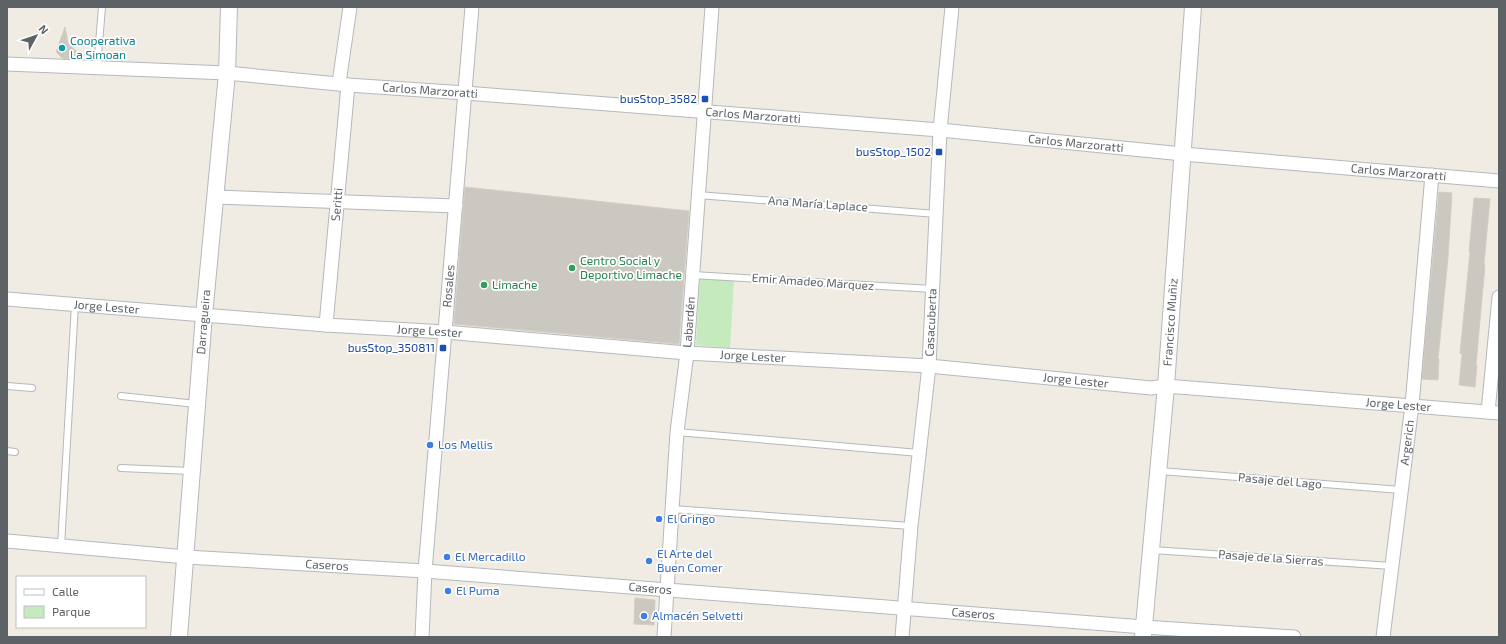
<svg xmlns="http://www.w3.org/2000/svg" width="1506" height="644" viewBox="0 0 1506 644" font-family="'Exo 2',sans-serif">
<rect width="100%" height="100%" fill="#f0ece4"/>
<path fill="#c4eabe" d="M700,276l34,2 -4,70 -34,-3z"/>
<path fill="#cbc7c1" stroke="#d5cdc2" d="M65,27l3,16 13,13 -3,3 -16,-1 -6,-6z
M465,187l224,24 -10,133 -225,-20z
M1439,192l13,1 -4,65 -10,101h1l-1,21 -16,-1z
M1474,198l16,1 -6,65 1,1 -9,100h1l-2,22 -16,-2 3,-31 -2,-1 10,-101h-1z
M635,598l20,2 -1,25 -20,-1z"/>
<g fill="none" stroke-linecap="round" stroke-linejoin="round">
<defs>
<path id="service" d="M97,68l5,-61
M698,195l238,19
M693,275l240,14
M7,386l25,2
M121,396l75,8
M677,432l242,21
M7,451l8,1
M121,468l70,3
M1160,471l241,19
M672,509l239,17
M61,546l14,-242
M1152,550l240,16"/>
<g id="minor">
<path id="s1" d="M7,64l220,9 121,12 117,8 475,37 243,24 316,27"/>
<path d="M339,83l11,-76"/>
<path d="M216,197l240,9"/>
<path id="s2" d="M7,299l319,26 119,7 242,21 242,13 222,22 15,-2 333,27"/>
<path id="s3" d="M326,325l22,-240"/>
<path d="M1488,412l11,-115"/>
<path id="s4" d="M7,541l179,16 239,14 719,56 150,10"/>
<path id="s5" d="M422,637l3,-66 47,-564"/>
<path id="s6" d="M664,637l13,-205 10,-79 25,-346"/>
<path id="s7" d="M902,637l9,-111 18,-160 11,-236 12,-123"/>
<path id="s8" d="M1383,637l29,-232 20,-230"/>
</g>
<g id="tertiary">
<path id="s9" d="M179,637l25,-322 23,-242 2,-66"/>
<path id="s10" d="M1143,637l23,-251 27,-379"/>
</g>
</defs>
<use href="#service" stroke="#b5b8bc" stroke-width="8"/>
<use href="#minor" stroke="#b5b8bc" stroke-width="15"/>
<use href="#tertiary" stroke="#b5b8bc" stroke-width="18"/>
<use href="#service" stroke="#fff" stroke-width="6"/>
<use href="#minor" stroke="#fff" stroke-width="13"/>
<use href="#tertiary" stroke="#fff" stroke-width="16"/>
</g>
<circle fill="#0f9aa8" stroke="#fff" stroke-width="1.5" cx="62" cy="48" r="4"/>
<g fill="#1a4fb4" stroke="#fff" stroke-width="1.5">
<rect x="701" y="95" width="8" height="8" rx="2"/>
<rect x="935" y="148" width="8" height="8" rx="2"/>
<rect x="439" y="344" width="8" height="8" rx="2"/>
</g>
<g fill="#2e9e5b" stroke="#fff" stroke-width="1.5">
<circle cx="572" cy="268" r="4"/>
<circle cx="484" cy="285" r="4"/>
</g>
<g fill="#3f7fe0" stroke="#fff" stroke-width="1.5">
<circle cx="430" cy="445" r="4"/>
<circle cx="659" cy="519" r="4"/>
<circle cx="447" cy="557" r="4"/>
<circle cx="649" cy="561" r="4"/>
<circle cx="448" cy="591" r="4"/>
<circle cx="644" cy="616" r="4"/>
</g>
<g text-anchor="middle" stroke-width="3.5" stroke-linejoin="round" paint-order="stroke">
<g font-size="12" fill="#0d838f" stroke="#fff" text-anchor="start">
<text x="70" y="45">Cooperativa<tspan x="70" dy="14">La Simoan</tspan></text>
</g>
<g font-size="12" fill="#5c6266" stroke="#fff">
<text dy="4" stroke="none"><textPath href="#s1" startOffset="424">Carlos Marzoratti</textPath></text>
<text dy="4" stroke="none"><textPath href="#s1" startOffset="748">Carlos Marzoratti</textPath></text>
<text dy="4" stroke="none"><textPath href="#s1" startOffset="1072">Carlos Marzoratti</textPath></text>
<text dy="4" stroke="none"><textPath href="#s1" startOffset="1396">Carlos Marzoratti</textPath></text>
<text transform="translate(818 204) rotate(4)" y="4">Ana María Laplace</text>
<text dy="4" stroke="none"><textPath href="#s3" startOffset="121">Seritti</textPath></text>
<text transform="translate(813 282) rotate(4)" y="4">Emir Amadeo Märquez</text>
<text dy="4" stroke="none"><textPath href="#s5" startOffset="352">Rosales</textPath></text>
<text dy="4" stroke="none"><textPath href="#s2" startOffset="100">Jorge Lester</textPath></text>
<text dy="4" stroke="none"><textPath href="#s9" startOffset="316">Darragueira</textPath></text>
<text dy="4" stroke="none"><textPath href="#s6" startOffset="316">Labardén</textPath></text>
<text dy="4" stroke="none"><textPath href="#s7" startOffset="316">Casacuberta</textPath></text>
<text dy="4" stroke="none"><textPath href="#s10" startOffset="316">Francisco Muñiz</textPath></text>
<text dy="4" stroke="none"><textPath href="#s2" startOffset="424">Jorge Lester</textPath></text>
<text dy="4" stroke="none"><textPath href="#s2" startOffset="748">Jorge Lester</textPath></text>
<text dy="4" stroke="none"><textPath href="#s2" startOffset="1072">Jorge Lester</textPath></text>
<text dy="4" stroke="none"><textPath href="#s2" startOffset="1396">Jorge Lester</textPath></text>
<text dy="4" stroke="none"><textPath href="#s8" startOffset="196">Argerich</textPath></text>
<text transform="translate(1280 481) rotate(5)" y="4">Pasaje del Lago</text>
<text transform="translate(1271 558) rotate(4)" y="4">Pasaje de la Sierras</text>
<text dy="4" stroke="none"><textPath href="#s4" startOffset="321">Caseros</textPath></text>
<text dy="4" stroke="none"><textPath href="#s4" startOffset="645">Caseros</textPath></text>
<text dy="4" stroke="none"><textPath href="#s4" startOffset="969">Caseros</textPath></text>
</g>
<g font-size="12" fill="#164399" stroke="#fff" text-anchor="end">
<text x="697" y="103">busStop_3582</text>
<text x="931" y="156">busStop_1502</text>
<text x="435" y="352">busStop_350811</text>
</g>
<g font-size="12" fill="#27864d" stroke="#fff" text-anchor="start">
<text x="580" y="265">Centro Social y<tspan x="580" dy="14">Deportivo Limache</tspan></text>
<text x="492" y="289">Limache</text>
</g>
<g font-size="12" fill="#366cbe" stroke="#fff" text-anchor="start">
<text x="438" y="449">Los Mellis</text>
<text x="667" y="523">El Gringo</text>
<text x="657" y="558">El Arte del<tspan x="657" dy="14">Buen Comer</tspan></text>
<text x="455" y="561">El Mercadillo</text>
<text x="456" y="595">El Puma</text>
<text x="652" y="620">Almacén Selvetti</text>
</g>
</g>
<rect width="1506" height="644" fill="none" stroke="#5c6266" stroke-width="16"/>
<rect x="16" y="576" width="130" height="52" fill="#ffffff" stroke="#bec0c2"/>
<rect x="24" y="589" width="20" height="6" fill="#ffffff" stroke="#bec0c2"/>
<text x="52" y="596" font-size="12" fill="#5c6266">Calle</text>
<rect x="24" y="606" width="20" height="12" fill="#c4eabe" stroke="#bec0c2"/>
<text x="52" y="616" font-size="12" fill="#5c6266">Parque</text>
<g transform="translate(36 36) rotate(50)" stroke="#ffffff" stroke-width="3" paint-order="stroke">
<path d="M0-3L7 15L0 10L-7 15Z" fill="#5c6266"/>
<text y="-6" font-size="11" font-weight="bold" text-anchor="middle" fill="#5c6266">N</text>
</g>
</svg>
